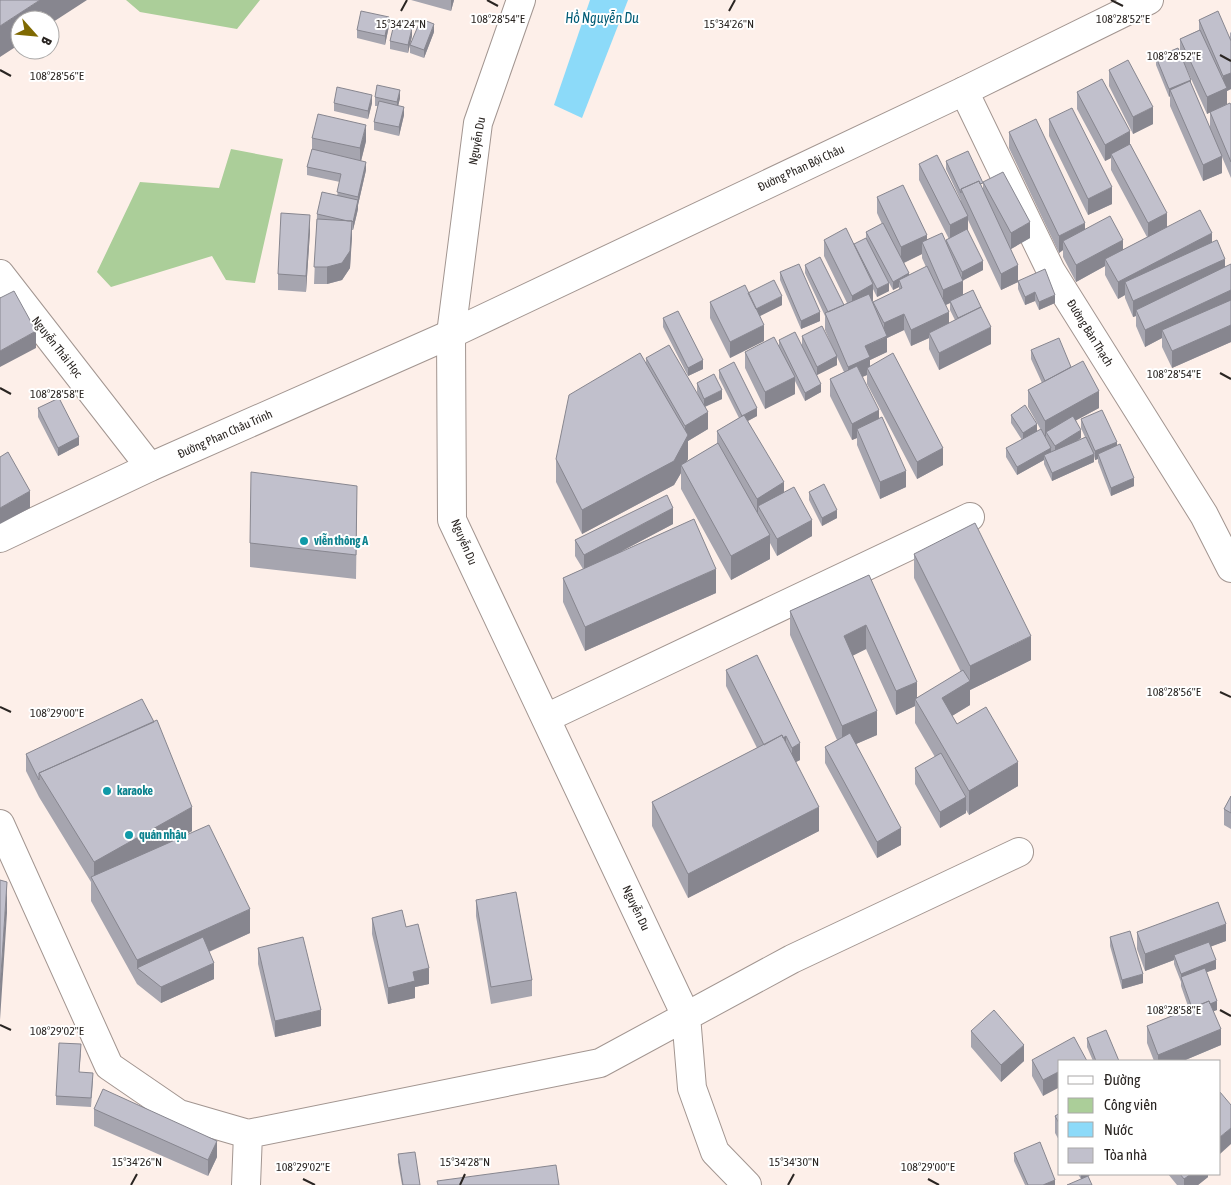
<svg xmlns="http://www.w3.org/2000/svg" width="1231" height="1185" viewBox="0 0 1231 1185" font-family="'Asap Condensed',sans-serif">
<rect width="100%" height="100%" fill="#fdefe9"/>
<path fill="#abce99" d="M126,0h134l-23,29 -97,-17z
M231,149l52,10 -28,124 -29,-3 -14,-24 -101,31 -14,-15 43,-90 79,6z"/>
<path fill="#8cdaf9" d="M590,0h38l-46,118 -28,-13z"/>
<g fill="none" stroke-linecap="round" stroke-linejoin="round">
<defs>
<path id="minor" d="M964,91l87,180 153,244 27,53
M0,274l150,193
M546,718l424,-201
M0,824l109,242 70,48 69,20 352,-71 192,-104 227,-107
M686,1016l6,72 23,64 32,33
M246,1185l2,-51"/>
<path id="tertiary" d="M521,0l-43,123 -27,211 1,186 234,496"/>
<path id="primary" d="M0,538l150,-71 301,-133 513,-243 185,-91"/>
</defs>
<use href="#minor" stroke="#a29590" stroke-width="30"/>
<use href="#tertiary" stroke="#a29590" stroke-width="30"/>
<use href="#primary" stroke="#a29590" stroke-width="30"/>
<use href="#minor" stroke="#fff" stroke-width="28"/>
<use href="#tertiary" stroke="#fff" stroke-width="28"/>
<use href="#primary" stroke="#fff" stroke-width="28"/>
</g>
<path fill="#a6a5af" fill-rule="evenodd" d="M411,0h43l-3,11z
M1199,20l31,17v-4l1,-1v57l-4,2v13l-7,4 11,-3v73l-9,-21v16l-19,8 -33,-75v-10l-1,1 -13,-32v-8l24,-3v-15l19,-9zM1183,61l24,53 3,-2v16l-19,-44z
M389,26l-4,19 -28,-7v-8z
M434,32l-10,26 -14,-5v-8z
M412,36l-4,17 -18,-4v-8z
M1109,70l44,54 -20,10 -24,-48z
M1077,92l53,52 37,83 45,16 13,24 6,-3v78l-59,26 -10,-21v-9l-17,9 -9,-21v-10l-3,1 -8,-19v-3l-7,4 -13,-24v-9l-29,16 -13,-25v-7l-4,3 -50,-105v-16l76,97 38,21 24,-13 -36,-67v-12l-6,3 -28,-52z
M375,97l25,1 -2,8 6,9 -5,21 -25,-6v-8l4,-16h-3z
M334,103h38l-4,16 -34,-8z
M1049,119l63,85 -24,11 -39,-79z
M312,138l54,3 -5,20 5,9 -8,35v4l-5,21h-1l-2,38 -8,12 -15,4h-13l3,-70 20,-18 3,-14 -33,-7v-8l5,-17z
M946,161l37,29v-8l47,56 -19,11 7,33 -17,8 -33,-70v12l15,38 -20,10v15l28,49 -52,26 -10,-21v-11l-18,8 -7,-16 -17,8v14l-17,8v6l73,99 -26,14 -50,-95v-9l-5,2 44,110 -26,12 -23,-54v-7l-5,2 -22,-44v-17l14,-7 -7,-15v8l-20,10 4,17 -16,9 -10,-20v13l-30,15 -20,-41v-16l34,-7v-5l23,5v-9l34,19 -11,-25v-14l-20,-43v-8l39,40 3,-2 -23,-47v-16l30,6v-2l12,-5v-7l16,-8 -5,-11v-16l50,43 19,2v-2l3,-1 -30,-59v-16l42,37 -15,-32zM922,254v4l4,9 -17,8 -5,-12zM879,265l14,25 6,-3v3l-26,12v2l-1,-3h1v-12l4,8 12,-6zM950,303v7l5,10 -6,3 -3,-18z
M310,231l-4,61 -28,-2v-16z
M780,272l40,49 -19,8 -21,-49z
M1018,281l37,22 -16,7 -4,-9 -10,4 -7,-16z
M748,293l34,12 -22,11 4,25 -34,17 -20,-40v-16z
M663,318l40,51 -15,7 -25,-49z
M1031,350l40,17 28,41 -23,12 5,18 -4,3 8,-4 -4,-9v-9l36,27 17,40 -23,10 -13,-34v-3l-3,1 -1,-4v6l-42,19 -8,-17v-4l-27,15 -11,-18v-9l16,-8 -11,-17v-8l26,16 4,-1 -13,-23v-17l14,-7 -11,-24z
M646,358l53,39 -2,-5v-9l25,16 -17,8 3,22 -20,12v18l-2,3 31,-18v-13l22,-13 -20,-40v-8l38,46 -9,5 36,71 28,44 -35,20 -7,-13v16l-39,21 -50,-91v-16l-7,12 -92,49 -26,-52v-23l90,-96z
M38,408l41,37 -21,11 -20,-39z
M809,492l28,26 -15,8 -13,-26z
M357,510l-1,69 -106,-12v-24z
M673,524l-51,27 94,42 -131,58 -22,-49v-24l20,-9 -8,-13v-16z
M914,554l117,106 -61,30v15l-18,11 5,8 61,62 -49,29 -3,-5v3l-26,15 -25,-44v-16l20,-11 -20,-34v-17l-19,9 -30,-66 -14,7 25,79 -21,9 45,101 -24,13 -52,-95v-16l12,-7 -47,-105v-24l79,-36 48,123 44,-26 -47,-94z
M757,655l43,105 -4,2 23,69 -131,67 -36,-72v-24l105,-54 -31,-62v-16z
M26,754l166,77 -14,8 72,94 -41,19 5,27 -53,24 -24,-19 -46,-83v-19l-52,-85 -13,-26z
M1231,796v33l-7,-4v-16z
M476,900l56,80v16l-41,8 -15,-88z
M372,918l34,9 23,57 -14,3v11l-27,6 -16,-70z
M1137,932l89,9 -15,5 5,23 -10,3 11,38 -4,1 8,34 -38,16h-29l-7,-18v-17l42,-17 -8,-23v-4l-7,-18v-4l-29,11 -8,-22z
M1110,937l33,46 -21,6 -12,-43z
M258,948l63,78 -46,11 -17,-73z
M971,1031l53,30 -23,21 -30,-35z
M1087,1038l32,23h-26l-6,-14z
M81,1053l-2,19 14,9 -2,26 -35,-2v-9z
M1032,1060l28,1 -17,35 -11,-20z
M94,1109l123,48 -9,19 -114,-50z
M1060,1113v29l-5,-9v-17z
M1014,1153l41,32h-30l-11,-24z
M398,1154l22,31h-18l-4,-23z
M1078,1174h14l-11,5z
M1168,1174h40v3l-10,8h-21z"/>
<path fill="#87868f" d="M40,0h47l-37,24v-4h-30v24l-20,13v-31z
M451,0h3l-3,11z
M389,17v9l-4,19v-9z
M434,24v8l-10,26v-8z
M412,28v8l-4,17v-8z
M1231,73v16l-4,2v13l-20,10v-17l16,-8v-13z
M1191,80v8l-21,2v6l-1,1v-8z
M400,90v8l-3,13v-9z
M372,95v8l-4,16v-8z
M404,107v8l-5,21v-9z
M1153,107v17l-20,10v-17z
M366,125v16l-6,24v-17z
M1130,131v17l-19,6v4l-6,3v-16z
M1222,156v17l-19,8v-16z
M366,162v8l-8,35v4l-5,21v-8l5,-22v-3z
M1112,187v17l-24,11v-16z
M1167,213v16l-19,11v-17z
M310,215v16l-4,61v-16z
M968,216v16l-18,9v-16z
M352,221v17l-2,30 -8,12 -15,4v-17z
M1030,222v16l-19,11v-16z
M1085,223v17l-22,1v9l-4,3v-17z
M1212,233v16l-87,33v13l-7,4v-17z
M927,235v17l-5,-10v12l-21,10v-17z
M1123,240v17l-18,2v7l-29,16v-17z
M1225,259v17l-89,34v6l-3,1v-16z
M983,261v9l-21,11v-9z
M1018,265v17l-17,8v-16z
M909,273v8l-10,-1v7l-6,3v-8z
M963,281v16l-13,4v2l-7,3v-16z
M889,283v8l-12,6v-8z
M873,284v17l-21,11v-16z
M1231,290v16l-69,24v8l-17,9v-17z
M1035,292v9l-10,4v-8z
M1055,295v8l-16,7v-8z
M782,296v9l-26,13v-9z
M820,312v9l-19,8v-8z
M949,312v16l-20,5v5l-18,8v-16z
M904,314v16l-17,8v14l-17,8v13l-3,-5v7l-19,8v-16l17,-21 19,-8v-15z
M764,325v16l-34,17v-16z
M1231,325v17l-59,26v-17z
M991,327v17l-52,26v-17z
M36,331v17l-36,19v-16z
M837,356v9l-20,10v-8z
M703,360v9l-15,7v-8z
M795,377v17l-30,15v-17z
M821,384v8l-16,9v-8z
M722,390v9l-18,8v-8z
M1099,391v17l-50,27 -3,-3v4l-1,1v-16z
M757,408v8l-15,8v-8z
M879,410v16l-22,3v9l-5,2v-16z
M708,412v17l-20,12v18l-5,10 -2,-4v8l-7,12 -92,49v-24l103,-71v-13z
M1037,424v8l-14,10v-9z
M1081,430v8l-26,17v-9z
M79,437v8l-21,11v-8z
M1117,442v8l-19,4v5l-3,1v-9z
M943,448v17l-26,14v-17z
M1051,448v8l-7,-1v5l-27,15v-8z
M1094,454v8l-42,19v-8z
M906,471v16l-26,12v-17z
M1134,478v8l-23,10v-8z
M784,482v17l-26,7v9h-1v-16z
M30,491v17l-30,16v-16z
M673,508v16l-89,47v-16z
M837,510v8l-15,8v-8z
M812,520v16l-35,20v-17z
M770,535v24l-39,21v-24z
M716,569v24l-131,58v-24z
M866,625v24l-22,11v-24z
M1031,636v24l-61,30v-24z
M970,681v24l-28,17v-24z
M917,682v21l-2,-4v7l-19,9v-24z
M877,711v24l-35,15v-24z
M786,736v16l-21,-5z
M800,743v17l-8,4v-16z
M1018,762v24l-49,29v-24z
M966,797v16l-26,15v-16z
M192,807v24l-96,54 -2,-3v-20z
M819,807v24l-131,67v-24z
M901,828v17l-24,13v-16z
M7,882v31l-7,107v-31z
M250,909v24l-100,45 -13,-10v-8z
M1226,924v17l-51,19 -1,-5v5l-29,11v-17z
M1216,960v9l-34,12 -1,-4v-3z
M214,963v16l-53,24v-16z
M429,968v16l-14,3v11l-27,6v-16l25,-16z
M1143,974v9l-21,6v-9z
M1217,1001v9l-24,9v-9z
M321,1010v16l-46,11v-16z
M1221,1029v16l-38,16h-25v-6z
M1024,1045v16l-23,21v-17z
M1060,1071v16l-17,9v-16z
M1231,1128v16l-11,10v-17z
M217,1141v16l-9,19v-16z
M1081,1174h11l-11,6z
M1191,1174h17v3l-10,8h-14v-6z
M1055,1180v5h-12z"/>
<path fill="#c1c0cc" stroke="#87868f" d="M0,0h40l-40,26z
M361,11l28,6 -4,19 -28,-6z
M1218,11l13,30v32l-8,3 -24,-56z
M421,19l13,5 -10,26 -14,-5z
M394,24l18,4 -4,17 -18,-4z
M1200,30l27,58 -20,9 -27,-58z
M1178,48l13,32 -22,9 -13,-32z
M1128,60l25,47 -20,10 -24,-47z
M1102,79l28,52 -25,14 -28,-53z
M1190,81l32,75 -19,9 -33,-75z
M377,85l23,5 -3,12 -22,-5z
M337,87l35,8 -4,16 -34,-8z
M379,101l25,6 -5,20 -25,-5z
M1230,103l1,2v57l-21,-50z
M1072,108l40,79 -24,12 -39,-80z
M318,114l48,11 -6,23 -48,-10z
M1036,119l49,104 -26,13 -50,-104z
M1130,144l37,69 -19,10 -37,-69z
M312,149l54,13 -8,35 -21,-5 4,-18 -34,-7z
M968,151l15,32 -3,1 -1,-3 -18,8v4l-15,-32z
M937,155l31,61 -18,9 -31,-61z
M1003,172l27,50 -19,11 -28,-51z
M979,181l39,84 -17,9 -40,-85z
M903,185l24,50 -26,12 -24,-50z
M322,192l36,8 -5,22 -1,-1h-4l-31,-7z
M1200,210l12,23 -94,49 -13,-23z
M281,213l29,2 -4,61 -28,-2z
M1110,216l13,24 -47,25 -13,-24z
M317,219l35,2 -2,30 -8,12 -15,4h-13z
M883,223l26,50 -16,9 -27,-50z
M846,228l27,56 -21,12 -28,-56z
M967,229l16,32 -21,11 -16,-32z
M942,233l21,48 -20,9 -21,-48z
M866,238l23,45 -12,6 -23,-45z
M1217,240l8,19 -92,42 -8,-19z
M820,257l24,48 -16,7 -23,-47z
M799,264l21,48 -19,9 -21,-49z
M1231,264v26l-86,40 -9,-20z
M927,266l22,46 -38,18 -7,-16 -20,9 -11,-21 29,-14 -3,-8z
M1045,269l10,26 -16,7 -4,-10 -10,5 -7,-16z
M774,280l8,16 -26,13 -8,-16z
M745,285l19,40 -34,17 -20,-40z
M973,290l8,17 -23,11 -8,-17z
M14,291l22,40 -36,20v-53z
M869,294l18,42 -22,10 5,11 -22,10 -23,-54z
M1231,300v25l-59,26 -10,-21z
M981,307l10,20 -52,26 -10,-20z
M678,311l25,49 -15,8 -25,-50z
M822,326l15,30 -20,11 -15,-31z
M795,332l26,52 -16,9 -26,-53z
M774,337l21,40 -30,15 -20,-40z
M1059,338l12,29 -26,14 -14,-31z
M669,345l39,67 -23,14 -39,-68z
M640,353l48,82 -14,26 -92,49 -26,-51 13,-64z
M893,353l50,95 -26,14 -50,-94z
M1083,361l16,30 -54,30 -17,-31z
M734,362l23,46 -15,8 -23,-46z
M857,366l22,44 -27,14 -22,-45z
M714,374l8,16 -18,9 -7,-16z
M59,398l20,39 -21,11 -20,-40z
M1025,405l12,19 -14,9 -12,-18z
M1102,410l15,32 -22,9 -14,-32z
M744,415l40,67 -27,17 -40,-68z
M1073,416l8,14 -26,16 -9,-14z
M882,417l24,54 -26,11 -23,-53z
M1041,429l10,19 -34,19 -11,-19z
M1086,437l8,17 -42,19 -8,-18z
M718,443l52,92 -39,21 -50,-91z
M1120,444l14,34 -23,10 -13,-34z
M8,452l22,39 -30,17v-51z
M251,472l106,14 -1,69 -106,-12z
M824,484l13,26 -15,8 -13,-26z
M794,487l18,33 -35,19 -19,-33z
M667,495l6,13 -89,47 -9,-15z
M694,519l22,50 -131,58 -22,-49z
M975,523l56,113 -61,30 -56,-112z
M869,575l48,107 -21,9 -30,-66 -22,11 33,75 -35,15 -52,-115z
M757,655l43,88 -8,5 -6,-12 -3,2 -1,-3 -18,10 -38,-75z
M963,670l7,11 -28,17 15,26 29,-17 32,55 -49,29 -54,-92z
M142,699l12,23 -115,51v7l-13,-26z
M157,720l35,87 -98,55 -55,-89z
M850,733l51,95 -24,14 -52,-95z
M782,735l37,72 -131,67 -36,-72z
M941,753l25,44 -26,15 -25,-44z
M1231,796v17l-7,-4z
M209,825l41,84 -113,51 -46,-83z
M0,880l7,2 -7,107z
M516,892l16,88 -41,7 -15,-87z
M1218,902l8,22 -81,30 -8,-22z
M402,910l4,17 12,-3 11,44 -16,4 2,9 -27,7 -16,-70z
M1130,931l13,43 -21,6 -12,-43z
M203,937l11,26 -53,24 -24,-19z
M303,937l18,73 -46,11 -17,-73z
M1209,942l7,18 -35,14 -7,-19z
M1205,968l12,33 -7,3 -1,-3 -17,7 -11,-31z
M1209,1001l12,28 -63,26 -11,-29z
M994,1010l30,35 -23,20 -30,-34z
M1106,1030l13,31h-23l-9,-23z
M1074,1037l13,24h-27v10l-17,9 -11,-20z
M59,1043l22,1 -2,28 14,1 -2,25 -35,-2z
M103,1089l114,52 -9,19 -114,-51z
M1220,1092l11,13v23l-11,9z
M1060,1113v12l-5,-9z
M1040,1142l15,38 -12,5h-15l-14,-32z
M415,1152l5,33h-17l-5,-31z
M556,1165l3,20h-121l-1,-4z
M1180,1174h11l-7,5z
M1088,1176l4,9h-25z"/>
<path fill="none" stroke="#2a2522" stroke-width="2" d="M487,0l11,6M1111,0l12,6M401,11l6,-11M729,11l6,-11M1220,55l11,6M0,70l11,6M1220,373l11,6M0,388l11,6M1220,692l11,5M0,707l11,5M1220,1010l11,6M0,1025l11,5M303,1179l12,6M928,1179l11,6M131,1185l6,-11M460,1185l5,-11M788,1185l6,-11"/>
<g fill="#0f9aa8" stroke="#fff" stroke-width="2">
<circle cx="304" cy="541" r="5"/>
<circle cx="107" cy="791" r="5"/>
<circle cx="129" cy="835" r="5"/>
</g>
<g text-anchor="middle" stroke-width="4" stroke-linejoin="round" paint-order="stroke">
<g font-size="12" fill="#2a2522" stroke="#fff">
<text transform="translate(477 141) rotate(-80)" y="4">Nguyễn Du</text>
<text transform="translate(801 168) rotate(-25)" y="4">Đường Phan Bội Châu</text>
<text transform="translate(1090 333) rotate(58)" y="4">Đường Bàn Thạch</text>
<text transform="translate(57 347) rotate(52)" y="4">Nguyễn Thái Học</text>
<text transform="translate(225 434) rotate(-24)" y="4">Đường Phan Châu Trinh</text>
<text transform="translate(464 542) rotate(67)" y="4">Nguyễn Du</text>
<text transform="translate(636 908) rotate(65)" y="4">Nguyễn Du</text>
</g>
<g font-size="12" font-weight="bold" fill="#0d838f" stroke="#fff" text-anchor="start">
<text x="314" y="545">viễn thông A</text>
<text x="117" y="795">karaoke</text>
<text x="139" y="839">quán nhậu</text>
</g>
<g font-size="14" font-style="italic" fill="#005b75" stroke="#fff">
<text x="602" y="23">Hồ Nguyễn Du</text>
</g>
</g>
<g font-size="12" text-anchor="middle" fill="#2a2522" stroke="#fff" stroke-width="4" stroke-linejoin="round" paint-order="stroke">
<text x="1123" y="23">108°28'52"E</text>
<text x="498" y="23">108°28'54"E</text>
<text x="401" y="28">15°34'24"N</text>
<text x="729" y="28">15°34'26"N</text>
<text x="1174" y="60">108°28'52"E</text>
<text x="57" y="80">108°28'56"E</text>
<text x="1174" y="378">108°28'54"E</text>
<text x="57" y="398">108°28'58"E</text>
<text x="1174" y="696">108°28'56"E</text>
<text x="57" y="717">108°29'00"E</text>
<text x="1174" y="1014">108°28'58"E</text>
<text x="57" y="1035">108°29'02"E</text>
<text x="137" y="1166">15°34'26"N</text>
<text x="465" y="1166">15°34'28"N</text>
<text x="794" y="1166">15°34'30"N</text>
<text x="928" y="1171">108°29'00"E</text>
<text x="303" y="1171">108°29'02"E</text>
</g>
<rect x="1058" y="1060" width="162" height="115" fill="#ffffff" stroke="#aaa8a7"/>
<rect x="1068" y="1076" width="25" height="8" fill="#ffffff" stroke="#aaa8a7"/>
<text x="1104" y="1085" font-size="15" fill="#2a2522">Đường</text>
<rect x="1068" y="1098" width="25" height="15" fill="#abce99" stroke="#aaa8a7"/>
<text x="1104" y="1110" font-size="15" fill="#2a2522">Công viên</text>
<rect x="1068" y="1122" width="25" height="15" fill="#8cdaf9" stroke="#aaa8a7"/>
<text x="1104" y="1135" font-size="15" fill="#2a2522">Nước</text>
<rect x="1068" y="1148" width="25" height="15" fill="#c1c0cc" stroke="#aaa8a7"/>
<text x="1104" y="1160" font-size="15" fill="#2a2522">Tòa nhà</text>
<g transform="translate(35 35) rotate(117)"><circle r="24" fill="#ffffff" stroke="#aaa8a7"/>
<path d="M0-4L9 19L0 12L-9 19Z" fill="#806a02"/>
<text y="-8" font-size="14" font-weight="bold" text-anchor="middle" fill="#2a2522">B</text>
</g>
</svg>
